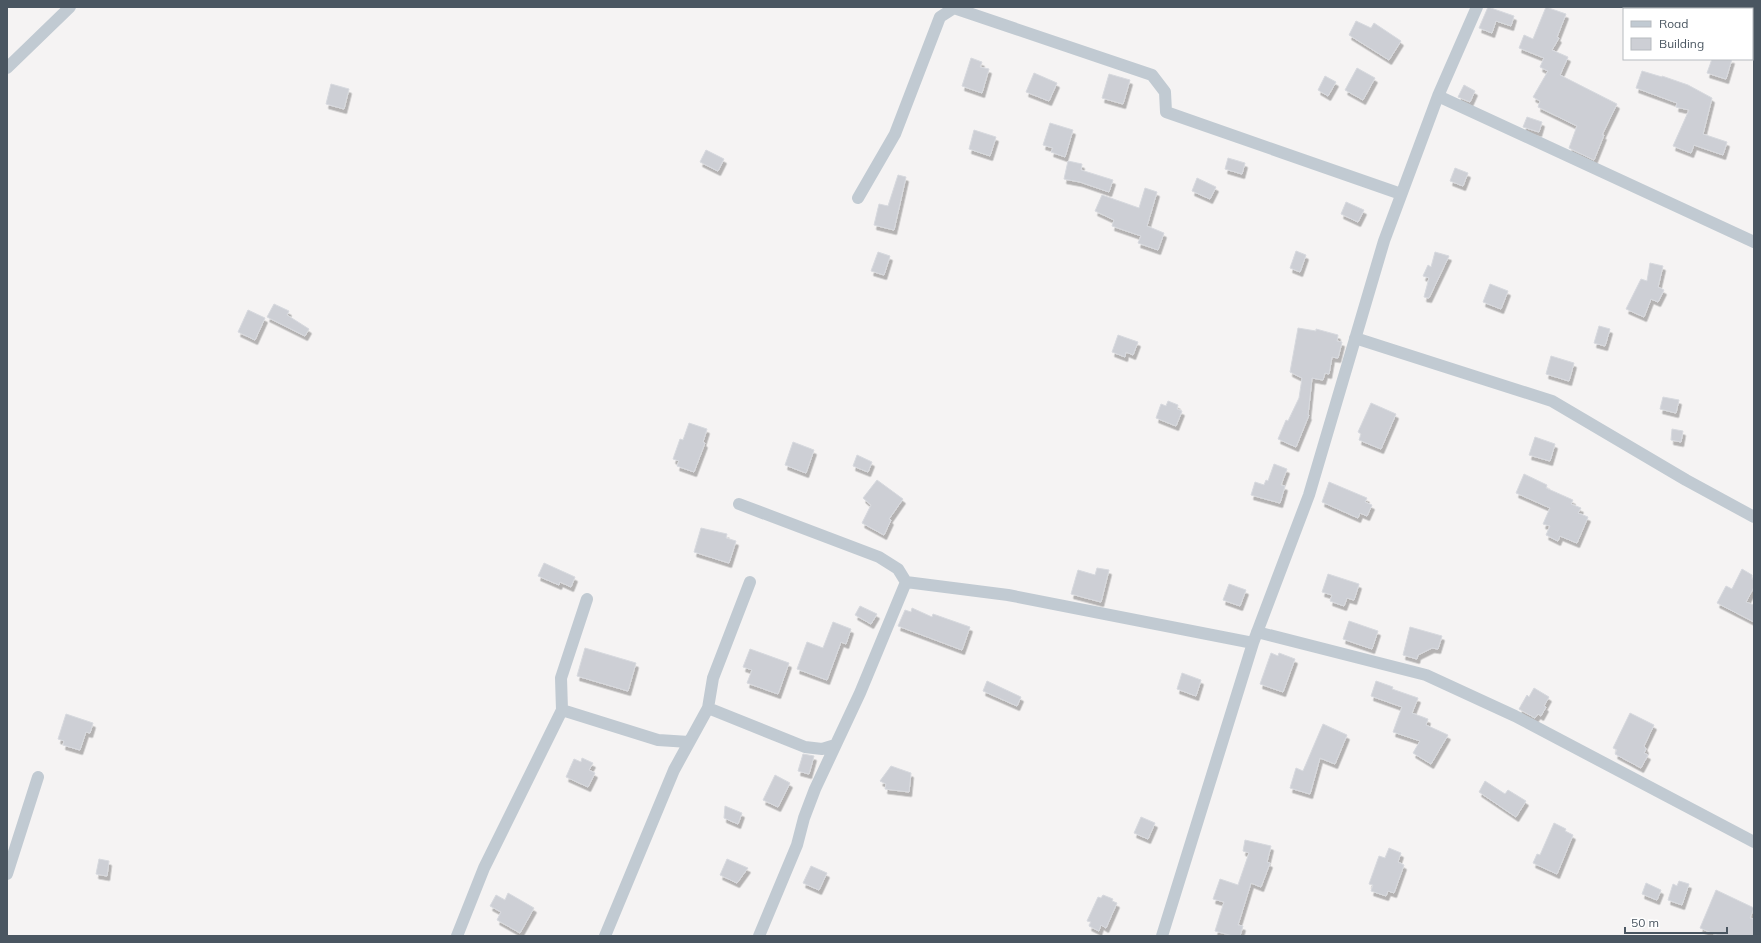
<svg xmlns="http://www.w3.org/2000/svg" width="1761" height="943" viewBox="0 0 1761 943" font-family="Mulish,sans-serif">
<defs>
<filter id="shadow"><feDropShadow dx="2.5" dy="4.5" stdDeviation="0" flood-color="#0004"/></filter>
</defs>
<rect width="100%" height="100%" fill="#f5f3f3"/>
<path fill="#cdcfd5" stroke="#d7d9de" filter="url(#shadow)" d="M1488,7l26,9 -3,10 -15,-5 -4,12 -13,-5z
M1546,7l20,7 -9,23 2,1 -7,12 16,7 -8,18 57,29 -15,31h2l-10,25 -25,-12 8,-22 -39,-19 2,-6 -7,-4 15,-26 -8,-4 4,-9 -25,-10 5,-13 9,4z
M1356,21l15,7 3,-5 27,18 -12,19 -40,-25z
M971,58l11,4 -2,5 9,2 -7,24 -20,-7z
M1712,59h20l-6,20 -19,-6z
M1357,68l18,10 -12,22 -18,-10z
M1642,71l20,6v-1l26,9 24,13 -9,36 24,8 -4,13 -29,-10 -3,8 -18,-7 16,-36 -13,-3 1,-4 -41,-15z
M1034,73l23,10 -8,18 -23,-9z
M1109,74l21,6 -7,24 -21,-6z
M1325,76l11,6 -8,14 -10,-6z
M331,84l18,5 -5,20 -18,-5z
M1464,85l11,6 -5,11 -12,-5z
M1527,117l15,5 -3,10 -16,-5z
M1050,123l23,7 -8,27 -14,-5 2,-4 -10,-3z
M974,130l22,7 -6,19 -21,-7z
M706,150l18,9 -6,12 -18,-9z
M1228,158l17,5 -3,11 -17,-5z
M1068,161l14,3 -1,6 32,10 -4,12 -29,-10 -16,-3z
M1455,168l13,5 -5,13 -13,-5z
M898,175l8,2 -12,53 -20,-5 5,-21 9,2z
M1197,178l19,9 -6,12 -18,-8z
M1145,188l12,4 -10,34 17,7 -6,17 -20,-7 3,-7 -29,-10 2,-6 -19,-9 7,-16 37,13z
M1346,202l18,8 -6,12 -17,-8z
M1296,251l10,4 -6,17 -10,-4z
M878,252l12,4 -6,19 -13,-4z
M1435,252l14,4 -20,42 -5,-1 5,-19 -6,-2 5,-11 3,2z
M1650,263l13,3 -5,21 6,3 -6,12 -7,-3 -7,18 -18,-8 15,-30 6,2z
M1490,284l18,7 -7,18 -18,-7z
M274,304l15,7 -2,4 22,14 -4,7 -38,-19z
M248,310l17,8 -10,22 -17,-8z
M1599,326l11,3 -5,17 -11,-3z
M1298,328l18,3v-2l22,6 -1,6 5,1 -4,16 -6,-1 -3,17 -4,-1 -2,7 -11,-2 -4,37h1l-13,32 -18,-8 8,-19 2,1 11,-23 3,-20 -12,-6z
M1118,335l20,7 -5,13 -7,-3 -1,5 -13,-5z
M1551,356l23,7 -5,18 -23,-7z
M1663,397l16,3 -3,13 -16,-4z
M1168,401l10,4 -1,4 5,2 -6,15 -20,-8 5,-14 5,2z
M1371,403l25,11 -15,35 -22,-9 2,-6 -3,-2z
M689,423l18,6 -4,13 2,1 -11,29 -17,-6 2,-5 -6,-2 7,-20 3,1z
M1672,429l11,2 -2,11 -10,-2z
M1535,437l20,7 -5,17 -21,-6z
M793,442l21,8 -8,23 -21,-8z
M857,455l15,7 -4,10 -15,-6z
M1274,464l13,5 -6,16 4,1 -5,17 -29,-8 4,-13 9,3 2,-5 2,1z
M1524,474l23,11 -1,3 27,12 -2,4 10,4 -3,5 10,4 -11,26 -17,-7 -2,5 -12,-6 4,-9 -7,-2 7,-16 -34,-15z
M877,480l26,19 -14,20 2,1 -7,15 -22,-12 9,-18 -8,-7z
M1329,482l38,16 -2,4 7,3 -5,11 -7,-3 -2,5 -36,-16z
M701,528l26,6 -1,4 10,3 -7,22 -35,-11z
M544,563l31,14 -4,10 -11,-5 -1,3 -21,-9z
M1097,568l12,2 -8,32 -30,-8 7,-24 17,5z
M1742,569l10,6v4l2,1v7l-8,15 8,3v17l-37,-19 9,-17 6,3z
M1328,574l31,10 -5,16 -7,-2 -3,8 -14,-5 2,-6 -10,-3z
M1229,584l17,6 -6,16 -17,-6z
M860,606l17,8 -6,10 -16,-9z
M912,608l20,9 1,-3 37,13 -8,23 -64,-24 7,-16 6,2z
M1349,621l29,10 -6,18 -29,-10z
M833,622l18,7 -5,15 -5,-2 -14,38 -30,-11 10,-27 16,6z
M1410,627l32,9 -4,13 -6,-1 -14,7 -1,4 -14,-4z
M585,648l51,15 -8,28 -51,-15z
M750,649l39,14 -11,31 -31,-11 5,-13 -9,-3z
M1271,653l7,3 1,-3 16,6 -12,33 -23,-8z
M1182,673l19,7 -5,16 -19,-7z
M987,681l34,16 -4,9 -34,-15z
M1376,681l17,6 -1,2 26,9 -6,15 16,6 -2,6 22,10 -17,29 -18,-11 7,-12 -27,-9 9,-25 -31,-11z
M1534,688l15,9 -5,9 2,1 -5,9 -3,-2 -3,4 -16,-9 8,-14 2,2z
M1630,713l24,12 -10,21 2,3 -2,4 4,2 -7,13 -26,-14 2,-4 -4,-2z
M66,714l27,9 -3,10 -4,-1 -6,18 -17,-5 1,-4 -6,-2z
M1323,724l24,11 -12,29 -15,-6 -10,36 -20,-6 6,-20 7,3z
M803,754l11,2 -5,18 -11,-3z
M582,758l11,5 -4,7 6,3 -7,14 -22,-10 8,-18 7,3z
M891,766l20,7 -2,19 -24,-3 1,-5 -6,-3z
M775,775l15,8 -12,24 -15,-7z
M1485,781l20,13 3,-4 18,11 -10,16 -37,-25z
M725,806l17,7 -4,11 -14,-6z
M1141,817l14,6 -7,16 -14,-6z
M1554,823l12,6 -1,2 8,4 -16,39 -24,-11 4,-9 3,1z
M1245,840l26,6 -4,16 3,1 -9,24 -10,-4 -13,42 5,1 -3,10h-7l-18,-5 9,-29 -11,-3 7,-20 18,6 11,-32 -6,-2z
M1389,848l12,5 -3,9 6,3 -10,28 -6,-2 -2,5 -15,-5 2,-6 -4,-1 10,-28 6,2z
M99,859l10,2 -2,15 -11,-2z
M727,859l21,9 -11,15 -17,-8z
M811,866l16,7 -8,17 -16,-7z
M1679,881l10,3 -7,21 -14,-5 5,-16 4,2z
M1646,883l15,7 -4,10 -15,-6z
M1716,890l38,18 -4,10 4,1v17h-35l-19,-8z
M508,893l26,15 -14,25 -23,-13 4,-8 -11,-6 6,-11 9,5z
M1103,895l10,4 -1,2 5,2 -11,25 -5,-3 -2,6 -10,-5 2,-4 -4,-1 11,-24 3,1z"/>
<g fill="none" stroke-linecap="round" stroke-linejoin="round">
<path stroke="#c1cad2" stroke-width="12" d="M7,68l63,-61
M1438,96l316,146
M858,198l37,-64 45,-117 14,-9 198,67 13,17 1,20 235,82
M1355,338l197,63 134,79 68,37
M739,504l140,53 19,12 8,13 102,13 245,48
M1257,632l169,43 89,41 239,126
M708,708l97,39 17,2 13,-4
M562,710l96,30 31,2
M7,874l31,-97
M457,936l27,-68 78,-158 -1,-32 26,-79
M605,936l69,-166 34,-62 5,-30 37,-96
M759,936l38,-91 7,-27 11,-29 45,-96 46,-111
M1162,936l91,-293 56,-148 75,-254 54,-145 39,-89"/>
</g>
<rect width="1761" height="943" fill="none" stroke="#4a5661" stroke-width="16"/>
<rect x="1623" y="8" width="130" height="52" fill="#ffffff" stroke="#b7bbc0"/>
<rect x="1631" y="21" width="20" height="6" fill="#c1cad2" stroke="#b7bbc0"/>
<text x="1659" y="28" font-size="12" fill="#4a5661">Road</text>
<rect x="1631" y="38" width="20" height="12" fill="#cdcfd5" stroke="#b7bbc0"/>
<text x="1659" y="48" font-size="12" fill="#4a5661">Building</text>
<path d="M1625 927v6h102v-6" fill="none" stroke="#4a5661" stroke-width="2"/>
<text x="1631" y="927" font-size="12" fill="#4a5661" stroke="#ffffff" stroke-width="3" paint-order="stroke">50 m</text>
</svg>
